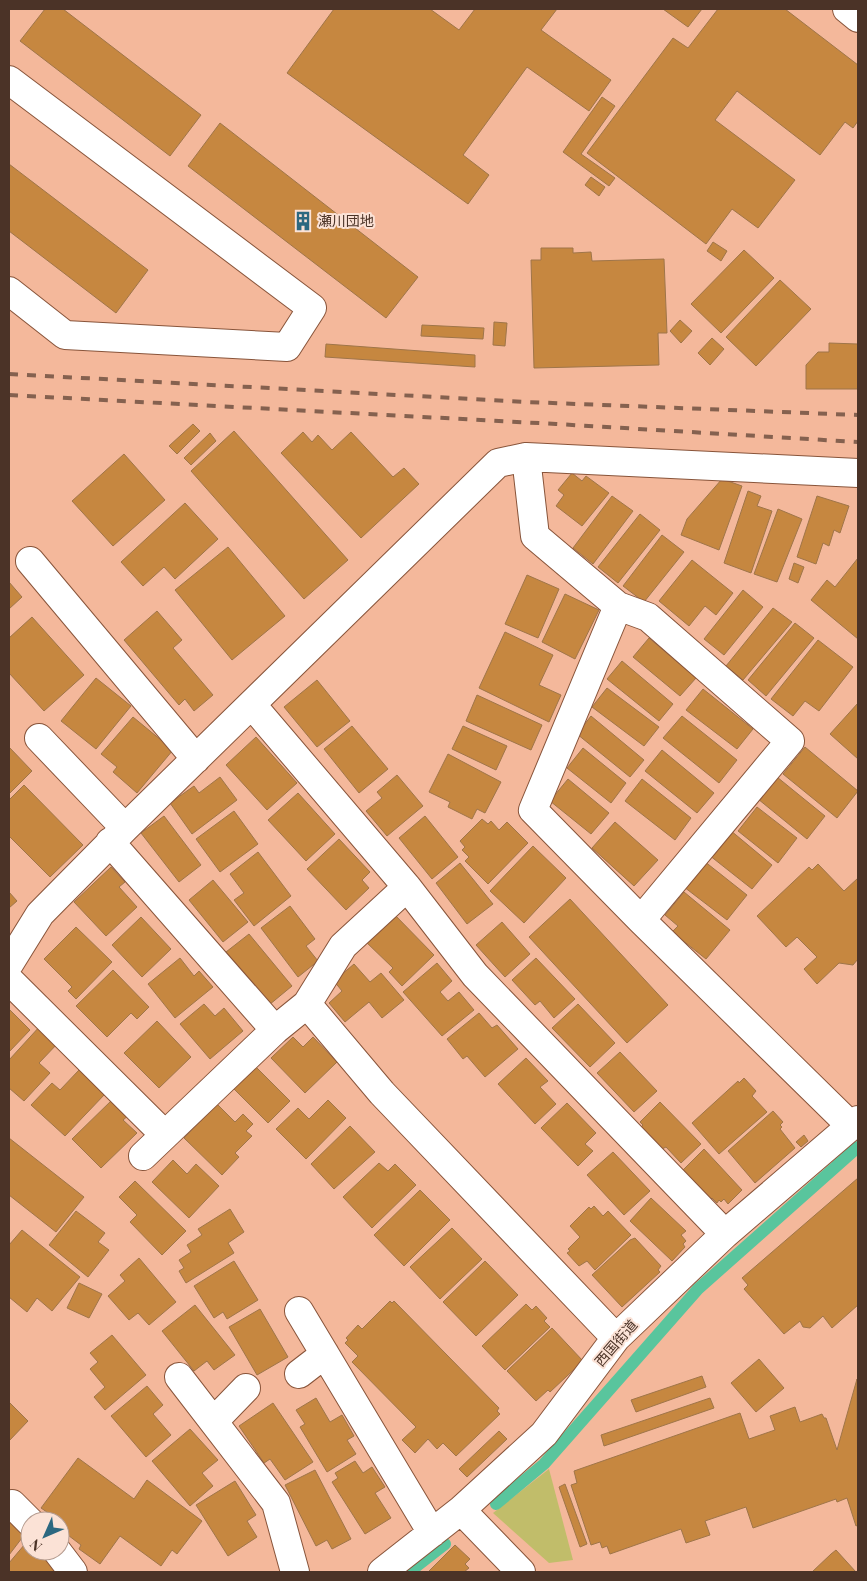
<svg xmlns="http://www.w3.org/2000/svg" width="867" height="1581" viewBox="0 0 867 1581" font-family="'Playfair Display','Noto Sans JP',serif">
<rect width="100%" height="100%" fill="#f4b89b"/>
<path fill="#c1bd6a" d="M549,1469l24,91 -24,3 -56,-50z"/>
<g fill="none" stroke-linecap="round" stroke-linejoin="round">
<path stroke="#59c59d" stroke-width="12" d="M496,1504l48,-40 154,-175 160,-142
M409,1572l36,-28"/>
</g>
<path fill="#c68740" stroke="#9f7549" d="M45,9h18l138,106 -31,41 -150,-115z
M334,9h96l29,21 16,-21h82l-16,21 70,50 -22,31 -62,-44 -64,88 26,20 -21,29 -181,-131z
M663,9h39l-14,18z
M718,9h67l73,56v56l-5,7 -8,-6 -25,33 -83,-64 -22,29 80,60 -37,48 -26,-19 -26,35 -119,-91 86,-115 15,10z
M602,97l13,9 -34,48 34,24 -6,8 -46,-34z
M220,123l198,154 -32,41 -198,-152z
M9,164l139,106 -32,43 -107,-82z
M591,177l14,10 -6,9 -14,-11z
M713,242l14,9 -6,10 -14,-10z
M541,248h32v5l18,-1 1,9 72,-2 3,74h-9l1,32 -125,3 -3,-108h10z
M744,250l30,28 -53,55 -30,-29z
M780,280l31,29 -55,57 -30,-29z
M680,320l12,11 -11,12 -11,-12z
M494,322l13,1 -2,23 -12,-1z
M422,325l62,3 -1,11 -62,-3z
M712,338l12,11 -14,16 -12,-12z
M829,343l29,1v45h-52v-24l12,-13h11z
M326,344l149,11v12l-150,-10z
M193,424l7,7 -23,23 -8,-8z
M234,431l114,129 -44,39 -113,-128z
M303,432l9,10 6,-7 14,15 19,-18 42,45 11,-9 15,16 -58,54 -80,-85z
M210,433l6,8 -25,24 -7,-7z
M124,454l41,46 -52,46 -41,-45z
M572,473l10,8 4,-5 23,17 -27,33 -26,-20 8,-11 -6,-5z
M722,479l20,7 -23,64 -38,-15 6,-16z
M748,491l13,5 -4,10 15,5 -21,62 -27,-10z
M612,496l21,15 -40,53 -20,-16z
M817,496l32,10 -9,27 -6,-3 -5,16 -6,-3 -7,21 -19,-7z
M185,503l33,36 -43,40 -11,-12 -21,19 -22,-24z
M778,509l24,10 -25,63 -23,-8z
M640,514l20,16 -42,53 -20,-16z
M662,535l22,17 -40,50 -21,-16z
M228,547l57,69 -53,44 -57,-70z
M858,558v81l-47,-39 16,-20 8,7z
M692,560l41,33 -17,22 -11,-9 -16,20 -30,-25z
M794,563l10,4 -6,16 -9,-4z
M527,575l32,14 -21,49 -33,-14z
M9,582l13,15 -13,12z
M743,590l20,17 -39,48 -20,-16z
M565,594l34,16 -24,49 -33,-17z
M773,608l19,14 -49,58 -17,-14z
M157,611l25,29 -9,8 40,47 -19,16 -9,-12 -6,6 -55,-65z
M32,617l52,58 -40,36 -35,-38v-35z
M795,623l19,15 -48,58 -18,-16z
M505,632l48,23 -14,30 22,10 -12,27 -70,-34z
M649,638l47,40 -16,18 -47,-39z
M818,640l35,27 -34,44 -14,-10 -12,15 -22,-17z
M622,661l51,43 -14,17 -52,-42z
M96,678l35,28 -35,43 -35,-28z
M317,680l33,41 -33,26 -33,-40z
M607,688l52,39 -15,19 -52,-39z
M703,689l50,40 -16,20 -51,-39z
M477,695l65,30 -11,25 -65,-29z
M858,703v56l-28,-25z
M591,716l53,44 -14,17 -53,-43z
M682,716l55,44 -18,23 -56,-45z
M133,717l40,33 -36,43 -24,-21 4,-5 -16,-13z
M352,726l36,43 -29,24 -35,-44z
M463,726l44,20 -11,24 -44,-21z
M256,737l41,46 -30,27 -41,-45z
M9,747l23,24 -23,23z
M805,747l53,44 -21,27 -54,-44z
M583,748l43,35 -15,20 -44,-35z
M662,750l52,43 -17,20 -52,-42z
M448,754l53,28 -16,31 -8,-4 -5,10 -24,-12 2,-5 -21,-10z
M397,775l26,31 -36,30 -21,-25 16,-13 -5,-6z
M220,777l17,23 -45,34 -22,-31 24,-17 5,7z
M777,777l48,39 -18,23 -49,-40z
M568,779l41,34 -18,21 -41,-33z
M642,779l49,39 -16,22 -50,-39z
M24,785l59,60 -33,32 -41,-41v-36z
M298,793l37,41 -29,27 -38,-41z
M757,807l40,31 -19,25 -40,-32z
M234,811l24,33 -38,28 -24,-33z
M164,816l37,49 -22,17 -38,-49z
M425,816l33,41 -26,22 -33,-41z
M482,819l6,5 3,-3 8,9 8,-8 21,21 -40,41 -23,-23 4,-4 -7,-7 3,-3 -5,-6z
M615,822l43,38 -24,26 -42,-38z
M730,830l42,35 -20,24 -43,-34z
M339,839l31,33 -8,8 7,8 -23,22 -39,-41z
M533,846l33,32 -42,45 -34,-32z
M258,852l33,44 -37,30 -20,-26 10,-7 -14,-19z
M704,861l43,34 -20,25 -43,-33z
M460,863l33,41 -26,20 -31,-41z
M818,864l26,27 14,-13v81l-5,6 -14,-2 -22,21 -13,-15 13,-12 -20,-20 -11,10 -29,-31 52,-49 3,3z
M111,867l14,15 -6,5 18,20 -31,29 -32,-34z
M213,880l35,42 -25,20 -34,-42z
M9,892l8,9 -8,7z
M684,892l46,38 -24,29 -34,-27 6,-6 -13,-11z
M570,899l98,106 -41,38 -98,-106z
M290,906l25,33 -9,7 12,15 -20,16 -37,-49z
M393,913l41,42 -32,31 -13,-14 4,-4 -28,-27z
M141,917l30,32 -29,28 -30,-32z
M502,922l28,32 -25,23 -29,-32z
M76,927l36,35 -36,37 -8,-8 4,-4 -28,-28z
M249,934l43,52 -23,19 -43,-53z
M180,958l14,18 5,-5 14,16 -38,31 -27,-34z
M536,958l39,41 -21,19 -14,-17 -5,4 -23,-25z
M437,963l15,18 -12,11 8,9 11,-9 15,18 -32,26 -39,-44z
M354,964l16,18 11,-9 23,27 -22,18 -13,-16 -24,20 -16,-19 13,-12 -8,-10z
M113,970l36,37 -12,12 -6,-6 -24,24 -31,-31z
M204,1004l11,12 9,-8 19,23 -33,28 -30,-35z
M578,1004l37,39 -25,24 -38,-39z
M9,1009l21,21 -21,22z
M479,1013l13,15 5,-3 21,24 -33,28 -18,-21 -4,3 -16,-20z
M157,1021l34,36 -32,31 -35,-35z
M41,1025l18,17 -20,21 11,10 -26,28 -15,-13v-28z
M293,1037l10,10 10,-10 24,25 -32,31 -34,-35z
M620,1052l37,39 -23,21 -37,-39z
M526,1058l22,23 -8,6 16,17 -21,20 -37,-40z
M256,1067l34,34 -22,22 -34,-34z
M79,1070l26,24 -40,42 -34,-31 21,-22 8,7z
M744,1078l12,13 -4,5 15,16 -48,42 -27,-31 46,-42 1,2z
M113,1099l16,16 -6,5 14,13 -36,35 -29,-29z
M328,1100l18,18 -40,41 -30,-30 22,-21 11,11z
M660,1102l41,42 -20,19 -15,-16 -4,2 -22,-21 3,-3 -3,-3z
M567,1103l29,30 -11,11 8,7 -15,15 -37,-38z
M217,1104l18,18 8,-8 10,10 -7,7 6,5 -17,17 4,4 -17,18 -38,-37z
M773,1111l10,11 -3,3 2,2 -2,2 15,19 -40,35 -27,-32z
M350,1126l25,26 -41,37 -23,-25z
M804,1135l4,6 -7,6 -5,-5z
M9,1138l75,59 -28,35 -47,-37z
M704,1149l38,41 -14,14 -4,-5 -3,3 -2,-2 -2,3 -5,-5 -2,2 -28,-29z
M613,1152l37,39 -26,24 -37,-40z
M173,1160l14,14 9,-10 23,22 -30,32 -37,-36z
M379,1163l9,8 7,-7 21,21 -44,43 -29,-31z
M858,1178v127l-26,23 -9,-12 -13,12 -7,-1 -3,-6 -16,13 -40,-45 4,-4 -6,-7z
M135,1181l51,50 -24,24 -32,-33 7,-7 -18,-18z
M420,1190l30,30 -46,46 -30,-31z
M651,1198l35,33 -5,4 5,6 -3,3 2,3 -13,14 -42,-40z
M594,1206l9,10 5,-5 23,24 -36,35 -8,-9 -8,5 -12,-13 3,-2 -2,-2 12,-12 -10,-11 19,-19 2,2z
M230,1209l14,23 -16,11 6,10 -48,30 -7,-12 5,-3 -5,-8 12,-8 -4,-7 15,-10 -4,-6z
M76,1211l29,22 -7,9 11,8 -21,27 -39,-32z
M452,1228l30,31 -42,40 -30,-32z
M22,1230l58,47 -28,34 -15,-13 -10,14 -18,-15v-52z
M635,1238l26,28 -3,4 2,2 -38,35 -30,-32 38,-35z
M139,1258l37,44 -27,23 -11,-12 -9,7 -21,-24 17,-15 -5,-6z
M234,1261l24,39 -31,19 -4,-7 -9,6 -20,-32z
M485,1261l33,34 -42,41 -33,-34z
M79,1283l23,11 -13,24 -22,-10z
M390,1301l2,2 2,-2 105,107 -2,3 3,3 -44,42 -13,-13 -6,6 -9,-10 -13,14 -13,-13 14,-13 -64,-65 6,-6 -13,-13 3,-3 -2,-2 12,-13 4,4z
M526,1304l6,6 4,-4 11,12 -3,3 6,6 -45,43 -23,-24z
M195,1305l40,50 -21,15 -7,-9 -13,10 -32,-40z
M260,1309l28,48 -31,18 -28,-48z
M552,1328l31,33 -33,31 -2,-2 -12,11 -29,-30z
M112,1335l34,40 -41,35 -11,-13 11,-10 -15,-18 8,-7 -8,-9z
M759,1359l25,29 -28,24 -25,-29z
M702,1376l4,11 -70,25 -5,-12z
M857,1379l1,146 -2,1 -9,-28 -10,4 -1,-3 -83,29 -7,-21 -41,14 5,14 -24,8 -5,-14 -71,25 -3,-8 -5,2 -2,-6 -9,3 -20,-60 6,-2 -3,-12 166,-58 9,26 26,-9 -5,-14 25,-9 5,15 22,-8 2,4h2l11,32z
M147,1386l16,19 -10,9 18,21 -25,22 -35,-41z
M316,1398l14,24 12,-7 12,21 -7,4 9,14 -29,18 -27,-45 5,-3 -9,-14z
M710,1398l4,10 -110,38 -3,-11z
M9,1402l19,19 -19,20z
M273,1403l40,59 -28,18 -15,-21 -6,4 -25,-37z
M190,1429l28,31 -16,13 11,13 -23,20 -38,-45z
M499,1431l8,8 -40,38 -8,-8z
M78,1458l56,41 13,-19 55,41 -25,33 -5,-4 -11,16 -41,-30 -20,28 -21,-15 2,-4 -21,-16v-8l-19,-13z
M355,1461l8,12 9,-6 13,20 -10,6 16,25 -26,16 -33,-52 6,-4 -3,-5z
M315,1470l36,69 -19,10 -5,-9 -11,6 -31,-61z
M235,1481l21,34 -9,6 10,16 -29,19 -32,-51z
M565,1484l22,60 -7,3 -21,-60z
M9,1521l16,13 -16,21z
M30,1538v13h19l9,16 -4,5h-45v-9z
M455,1545l15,14 -5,5 4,4 -5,4h-36z
M836,1550l20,22h-44l19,-18z"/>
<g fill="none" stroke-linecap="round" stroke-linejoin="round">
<defs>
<path id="minor" d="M9,80l303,228 -25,39 -222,-12 -56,-44
M526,457l9,79 83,70 30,11 142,124 -149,179
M30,561l166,198
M618,606l-85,204 108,110 210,206
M252,705l155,182 68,88 250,259
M39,738l86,90
M110,842l165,188 32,-26 75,89 234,245
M9,964l31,-50 85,-86 373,-365 28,-6 332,16
M9,980l156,155 110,-105
M307,1004l36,-58 64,-59
M143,1156l22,-21
M299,1311l133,222
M299,1374l26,-20
M179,1377l97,126 19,69
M214,1421l32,-33
M12,1504l18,18
M461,1510l60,62
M57,1551l16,21
M382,1572l79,-62 83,-76 72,-96 109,-104 133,-114"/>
<path id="highway" d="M847,9l11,9"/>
</defs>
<use href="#minor" stroke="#88543a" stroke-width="30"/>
<use href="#highway" stroke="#88543a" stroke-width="30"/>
<use href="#minor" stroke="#fff" stroke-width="28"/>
<use href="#highway" stroke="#fff" stroke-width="28"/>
<path stroke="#85614f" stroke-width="4" stroke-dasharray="9 9" stroke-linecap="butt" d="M9,374l518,28 331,13
M9,395l547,29 302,18"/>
</g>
<defs>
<symbol id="building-bare" viewBox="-9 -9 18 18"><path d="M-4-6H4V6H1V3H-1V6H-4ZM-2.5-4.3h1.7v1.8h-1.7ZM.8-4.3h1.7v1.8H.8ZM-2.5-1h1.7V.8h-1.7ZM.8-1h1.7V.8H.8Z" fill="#2c6880" stroke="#fbe2d6" stroke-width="2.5" paint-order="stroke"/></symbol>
</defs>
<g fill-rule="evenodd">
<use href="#building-bare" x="289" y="207" width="28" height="28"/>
</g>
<g text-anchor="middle" stroke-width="4" stroke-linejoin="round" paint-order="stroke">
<g font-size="14" fill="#4b3327" stroke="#fbe2d6" text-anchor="start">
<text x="318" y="226">瀬川団地</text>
</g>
<g font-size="14" fill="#4b3327" stroke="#fbe2d6">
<text transform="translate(616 1343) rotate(-49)" y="5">西国街道</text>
</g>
</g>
<rect width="867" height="1581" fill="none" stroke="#4b3327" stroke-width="20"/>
<g transform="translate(45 1536) rotate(225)"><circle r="24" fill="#fbe2d6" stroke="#b59c90"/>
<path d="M0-4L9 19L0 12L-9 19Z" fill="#2c6880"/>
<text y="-8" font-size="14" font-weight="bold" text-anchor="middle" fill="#4b3327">N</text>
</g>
</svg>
